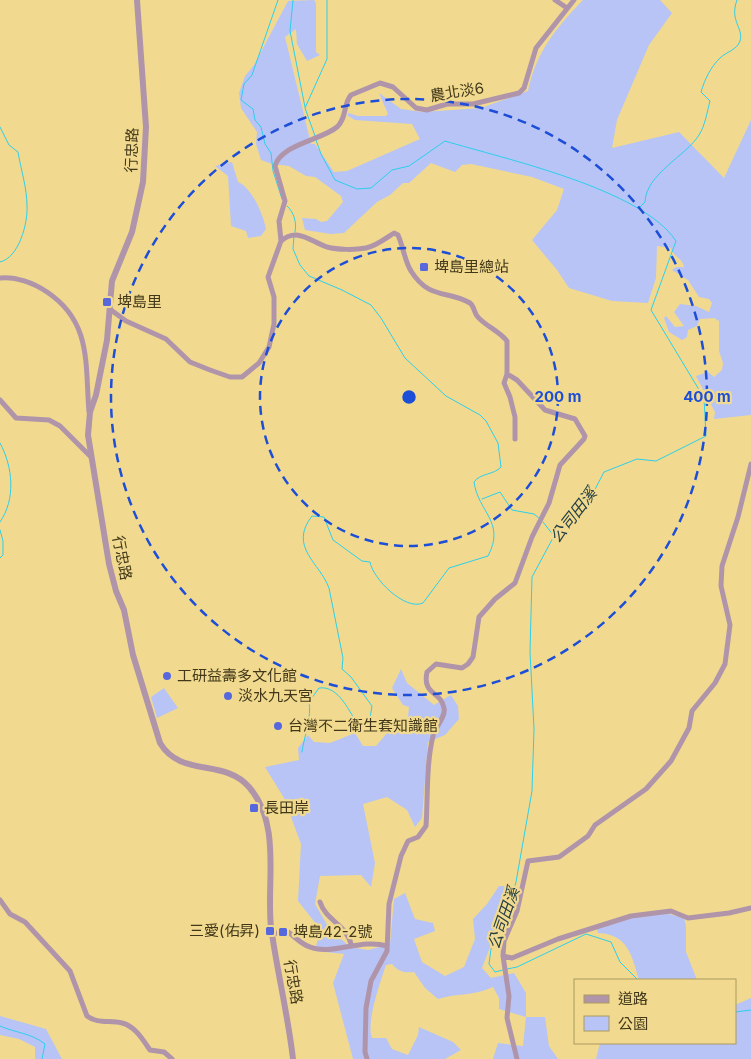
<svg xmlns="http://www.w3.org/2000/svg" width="751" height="1059" viewBox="0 0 751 1059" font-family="Inter,'Noto Sans TC',sans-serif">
<rect width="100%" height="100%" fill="#f1da8f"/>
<path fill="#b8c4f5" d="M314,0l2,3v49l4,3 -13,6 -10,-17 -1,-15 -11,8 26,107h4l19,28 13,-1 73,-32 -8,-15 -57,-4 -7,-4v-3l10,3h28l2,-2 -9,-21 22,16 22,3 58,-4 47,-17c8,-39 28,-63 55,-91h77l12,13 -23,32 -32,75 -5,28 67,-16 45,46 27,-58v295l-37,4 1,-7 -19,-36 12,-4 6,5 8,-7 1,-7 -4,-12v-30l-5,-3 -14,1 -3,7 -9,4 -1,7 -5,3 -13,-8 -5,-14 2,-2 9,11 9,-1 -10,-14 6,-8 16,2 13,6 3,-9 -3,-4 -10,-2 -11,-17 -16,-10 4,-3h8c-2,-10 -11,-10 -13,-19l-14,-2 -1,32 -8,25 -36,-2 -43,-13 -12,-18 -25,-30 25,-30 7,-21 -32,-12 -61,-13 -9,1 -7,7 -24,-9 -22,20h-6l-13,12 -13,7 -33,31 -13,1 -26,-4 -3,-12 14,1 5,3 6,-1 16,-19 -2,-6 -26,-19 -9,-1 -17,-10 -17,-2 -11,-4 -5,-16 1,-12 -16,-24 -2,-15 6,-17 9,-11 34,-64z
M232,162l6,20c14,6 25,32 28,47l-5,7 -13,2 -2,-7 -15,-5 -3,-50 -13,-10z
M401,669l6,14 27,22 17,-10 7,11 1,13 -14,16 -17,7 -6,76 -7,9 -8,-17 -20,-13 -24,7 12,59 -4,24 -10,-12 -41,1 -5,28 14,24 21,19 18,3 22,-6 4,-45 11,-6 10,26 18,4 2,8 -21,8 8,23 23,14 19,-9 11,-28 -2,-20 14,-15 12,-18h9l-7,33 -19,49 9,10 23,-5 12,20v24h19l4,29 9,13h-65l5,-16 25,3 3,-29 -27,-8v-11l-6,-11c-18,9 -37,6 -55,12l-13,-11 -11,-16c-10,1 -15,0 -22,-8l-6,1c-6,18 -20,57 -14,73h14l6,11 16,6 10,-20 1,-8 34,15 8,8 -16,9h-92l-20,-76 11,-29 -29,-3 5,-22 -22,-28 3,-57 -17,-46 -19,-31 34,-7 -1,-12 10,-13 6,7 16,1 25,-10 8,13h13l11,-13 20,-7 2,-19 -6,-2 -11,-17z
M164,688l14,20 -21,10 -6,-21z
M650,914h19l15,4 2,8v26l11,28h-58c-7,-24 -11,-46 -41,-47l-1,-4 11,-6z
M751,998v61h-155l4,-16h135v-38z
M0,1016l46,13 16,30h-27v-12l-16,-8 -19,-4z"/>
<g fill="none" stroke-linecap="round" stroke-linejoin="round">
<path stroke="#2dcfec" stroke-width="1" d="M278,0l-26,75 -8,9 -3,16 12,9 2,11 6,7 4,17 6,9 2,18 9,28
M293,0l-3,31 15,76
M0,127l9,18 9,7c3,18 9,36 9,54 1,17 -8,52 -27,56
M315,136l-10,-28 22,-49v-59
M316,140l5,14 14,26 22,9 14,-1 21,-18 17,-4 36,-25c60,18 197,48 231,100l-25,69 53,88 2,38 -50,25 -19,-2 -33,13 -14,27 -16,20 -20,17 -22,41 -2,75 4,77 -2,62 -16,91 -11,41 -14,26 -2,15 6,8 8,-2
M287,206c7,6 10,17 8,26
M640,207l5,-5c1,-28 41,-46 54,-67 6,-9 8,-23 11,-34l-9,-9c4,-13 9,-24 19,-34 6,-6 17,-8 20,-17 4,-13 -11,-20 -3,-41
M294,236l-1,13 7,16 9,11 33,14 29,15 10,13 24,40 41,38 34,19 6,6 12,22 3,24c-7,8 -21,6 -27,15 4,30 32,40 14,74l-39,12 -26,35c-18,8 -50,-24 -53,-41l-8,-1 -29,-21 -9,-23 -12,-1c-24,31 8,47 17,72l14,70 -1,11 9,8 21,29 -2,12 -11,9c-9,-14 -20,-42 -40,-39l-10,14c3,14 -5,35 -7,50
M0,443c13,24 16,56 0,79
M482,499l18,-7 12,18 22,4 6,5
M543,522l11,14
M0,530l3,11v14l-3,3
M507,969l10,-2 69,-33 25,8 9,20 18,18
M735,1012l16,-2
M0,1026c16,7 31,7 45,18l-3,15"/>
<path stroke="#b095aa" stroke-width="5" d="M555,0l12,8
M281,241c16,-14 29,0 46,6 11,3 28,3 39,1 10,-2 20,-10 28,-15l4,2c5,11 7,27 13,36 18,29 37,19 59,32 4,3 4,9 7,13 8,10 21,14 30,25v33l-3,9 6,14 5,20v22
M0,278c15,-2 34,5 47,14 45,30 38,72 42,120
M111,310l15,11 40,18 24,23 20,8 20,7h12l17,-14 10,-16 5,-23v-27l-6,-20 13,-36 -2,-20 6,-20 -10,-35c6,-22 47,-26 62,-39 10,-9 6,-23 14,-32l29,-12 13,4 23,21 11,2 20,-6h26l46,-11 5,-5 12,-40 38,-48
M0,400l16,18 33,2 11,6 31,31
M0,900l10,14 15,8 45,49 17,45c10,8 23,4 35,7 13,3 21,17 28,27l14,2 8,7
M320,902c6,19 26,22 31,42
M272,934l15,-3c7,5 15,14 23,16 22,9 51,-9 77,-1
M503,956l9,2 46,-19 73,-23 40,-5 17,7 41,-5 22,-5
M367,1059l-2,-7 1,-44 5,-27 16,-30 2,-47 12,-48 7,-15 10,-4 8,-11c2,-30 0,-61 7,-90 2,-9 13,-19 11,-28 -3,-17 -22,-13 -17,-36l9,-8 26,4 6,-4 5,-7 6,-40 16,-18 20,-16 17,-46 17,-34 11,-38 24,-26 1,-3 -10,-17 -30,-9 -28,-30 -10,-6
M517,1059l-10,-41 2,-22 -6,-40 1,-15 13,-30 11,-50 31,-4 29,-21 7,-11 51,-36 25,-28 18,-33 3,-17 23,-28 10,-19 5,-39 -9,-39 1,-20 16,-49 13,-53"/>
<path stroke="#b095aa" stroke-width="6" d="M137,0l9,127 -3,55 -11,50 -20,49 -5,59 -11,55 -6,17 -2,23 21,129 7,27 8,19 9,45 27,88c21,35 64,15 89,44 33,38 17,96 22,140 6,44 17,88 22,132"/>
</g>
<g fill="none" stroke="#1d4ed8" stroke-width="2.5" stroke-dasharray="9 6">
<circle cx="409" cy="397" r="149"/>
<circle cx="409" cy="397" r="298"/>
</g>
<g fill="#5768df" stroke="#f1da8f" stroke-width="2">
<rect x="419" y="262" width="10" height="10" rx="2.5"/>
<rect x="102" y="297" width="10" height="10" rx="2.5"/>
<circle cx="167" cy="676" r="5"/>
<circle cx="228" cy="696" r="5"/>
<circle cx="278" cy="726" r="5"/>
<rect x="249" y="803" width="10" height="10" rx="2.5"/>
<rect x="265" y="926" width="10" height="10" rx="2.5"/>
<rect x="278" y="927" width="10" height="10" rx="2.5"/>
</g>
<g text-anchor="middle" stroke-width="4.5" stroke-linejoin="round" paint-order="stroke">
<g font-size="15" fill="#423819" stroke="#f1da8f">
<text transform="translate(457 92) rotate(-9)" y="5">農北淡6</text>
<text transform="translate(132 150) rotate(-88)" y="5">行忠路</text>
<text transform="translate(122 558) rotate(79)" y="5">行忠路</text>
<text transform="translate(293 982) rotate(80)" y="5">行忠路</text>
</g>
<g font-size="15" fill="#423819" stroke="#f1da8f" text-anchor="start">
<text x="434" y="272">埤島里總站</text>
<text x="117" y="307">埤島里</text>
<text x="177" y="681">工研益壽多文化館</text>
<text x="238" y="701">淡水九天宮</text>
<text x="288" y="731">台灣不二衛生套知識館</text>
<text x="264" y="813">長田岸</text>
<text x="260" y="936" text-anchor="end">三愛(佑昇)</text>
<text x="293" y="937">埤島42-2號</text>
</g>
<g font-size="16" font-style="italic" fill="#284146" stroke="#f1da8f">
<text transform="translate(573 515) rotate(-52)" y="6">公司田溪</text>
<text transform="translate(503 918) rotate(-71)" y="6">公司田溪</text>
</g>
</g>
<circle cx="409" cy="397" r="8" fill="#1d4ed8" stroke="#f1da8f" stroke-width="2.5"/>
<g font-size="15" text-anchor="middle" font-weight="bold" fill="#1d4ed8" stroke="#f1da8f" stroke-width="4.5" stroke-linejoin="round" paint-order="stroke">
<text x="558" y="402">200 m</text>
<text x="707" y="402">400 m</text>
</g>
<rect x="574" y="979" width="162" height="65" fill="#f1da8f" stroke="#ab9960"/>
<rect x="584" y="995" width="25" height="8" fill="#b095aa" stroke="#ab9960"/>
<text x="618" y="1004" font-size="15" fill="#423819">道路</text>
<rect x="584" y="1016" width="25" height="15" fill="#b8c4f5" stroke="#ab9960"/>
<text x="618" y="1029" font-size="15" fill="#423819">公園</text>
</svg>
